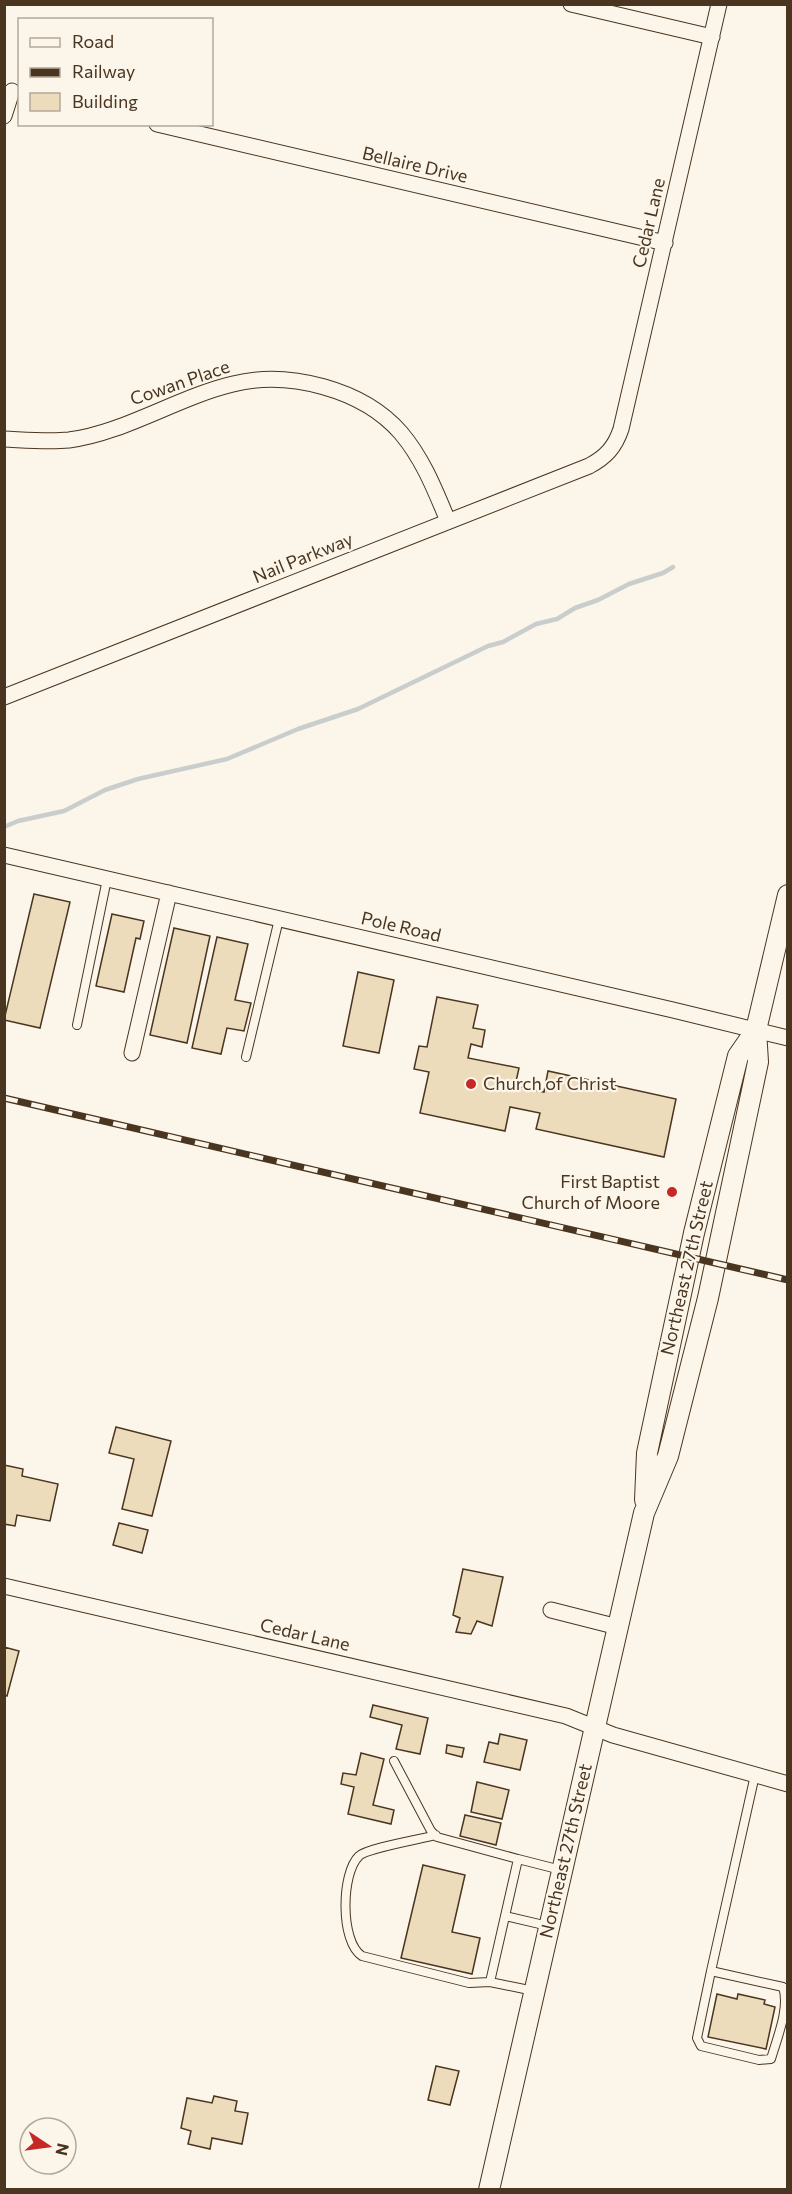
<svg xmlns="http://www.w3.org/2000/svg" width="792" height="2194" viewBox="0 0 792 2194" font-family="Commissioner,sans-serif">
<rect width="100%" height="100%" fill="#fbf6e9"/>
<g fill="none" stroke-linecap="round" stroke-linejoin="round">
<path stroke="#c9cecd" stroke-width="4.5" d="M4,827l14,-6 46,-10 41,-21 33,-11 89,-20 71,-30 60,-20 130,-63 15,-4 33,-18 21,-5 18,-11 23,-8 31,-16 34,-11 10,-6"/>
</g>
<path fill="#ecdcbc" stroke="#4a3520" stroke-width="1.5" d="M34,894l36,8 -30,126 -36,-8z
M112,914l32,7 -4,18 -4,-1 -12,54 -28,-6z
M174,928l36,8 -23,107 -37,-8z
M217,937l31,7 -13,56 16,3 -7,28 -17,-3 -6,26 -29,-6z
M358,972l36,8 -15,73 -36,-7z
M437,997l41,8 -5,23 12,2 -3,17 -11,-3 -3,14 51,10 -4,18 29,6 4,-21 128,28 -12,58 -128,-28 4,-16 -30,-6 -5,24 -85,-18 9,-41 -15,-3 5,-23 8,1z
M116,1427l55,14 -19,75 -30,-7 12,-50 -25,-6z
M4,1465l19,4 -1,7 36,8 -8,37 -33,-6 -2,11 -11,-2z
M119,1523l29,7 -6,23 -29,-8z
M463,1569l40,8 -11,49 -15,-5 -6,13 -15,-2 4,-14 -7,-3z
M4,1647l15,4 -12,45 -3,-1z
M373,1705l55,13 -8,36 -24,-5 6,-24 -32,-8z
M500,1734l27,6 -7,30 -36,-8 5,-20 9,2z
M447,1745l17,3 -2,9 -16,-4z
M361,1753l23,6 -11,46 21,5 -3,14 -43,-10 6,-27 -13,-3 2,-11 13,2z
M477,1782l32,8 -7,29 -31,-7z
M465,1815l36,8 -5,22 -36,-9z
M423,1865l42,10 -13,57 28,6 -8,36 -71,-16z
M717,1994l20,5 1,-5 27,6 -1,4 11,3 -9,42 -58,-12z
M436,2066l23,5 -9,34 -22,-5z
M214,2096l23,5 -2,10 13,2 -6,31 -30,-6 -2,11 -22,-5 3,-13 -10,-3 6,-30 25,5z"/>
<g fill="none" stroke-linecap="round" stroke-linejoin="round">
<defs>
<path id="service" d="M77,1025l30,-146
M246,1057l33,-138
M394,1761l37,70 6,6 81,22
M436,1835c-14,4 -69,13 -77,21 -18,17 -19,86 3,100l107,27 21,-1
M505,1916l43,10
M711,1971l-14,67 4,8 58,14 12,-1c6,-21 19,-51 12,-72l-72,-16 44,-196
M534,1991l-44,-9 28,-123 43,11"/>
<path id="minor" d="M571,4l141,33
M4,116l8,-25
M157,124l508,119
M4,439c22,1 44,3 65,1 55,-7 109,-43 164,-56 55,-14 130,5 168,49 22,26 34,57 47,88
M4,697l585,-231c17,-9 26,-19 32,-37l98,-425
M4,855l669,155 115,28
M132,1053l37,-160
M4,1586l562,130 47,19 175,49
M551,1610l67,17"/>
<path id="secondary" d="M645,1500l2,-47 47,-220 44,-177 18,-26
M489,2190l155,-677 24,-57 40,-158 50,-236 -2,-32 32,-135"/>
</defs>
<use href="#service" stroke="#4a3520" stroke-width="10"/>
<use href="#minor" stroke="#4a3520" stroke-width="17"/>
<use href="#secondary" stroke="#4a3520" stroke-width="22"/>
<use href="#service" stroke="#fbf6e9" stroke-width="8"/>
<use href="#minor" stroke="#fbf6e9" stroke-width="15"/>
<use href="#secondary" stroke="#fbf6e9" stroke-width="20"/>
<defs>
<path id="rail" d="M4,1098l784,182"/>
</defs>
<use href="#rail" stroke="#4a3520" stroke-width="7"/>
<use href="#rail" stroke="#fbf6e9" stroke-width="4.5" stroke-dasharray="14" stroke-linecap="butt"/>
</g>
<g fill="#c62828" stroke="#fbf6e9" stroke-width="2">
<circle cx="471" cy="1084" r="6"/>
<circle cx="672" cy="1192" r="6"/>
</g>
<g text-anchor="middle" stroke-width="4.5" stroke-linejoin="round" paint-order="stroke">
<g font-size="18" fill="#4a3520" stroke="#fbf6e9">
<text transform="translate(415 165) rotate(13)" y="6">Bellaire Drive</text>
<text transform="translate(649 223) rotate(-77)" y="6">Cedar Lane</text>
<text transform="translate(180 383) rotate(-19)" y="6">Cowan Place</text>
<text transform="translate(303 558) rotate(-22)" y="6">Nail Parkway</text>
<text transform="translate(401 927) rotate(13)" y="6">Pole Road</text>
<text transform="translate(687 1268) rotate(-77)" y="6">Northeast 27th Street</text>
<text transform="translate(305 1635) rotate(13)" y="6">Cedar Lane</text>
<text transform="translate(566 1851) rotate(-77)" y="6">Northeast 27th Street</text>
</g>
<g font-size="18" fill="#4a3520" stroke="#fbf6e9" text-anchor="start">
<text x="483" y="1090">Church of Christ</text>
<text x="660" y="1188" text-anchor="end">First Baptist<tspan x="660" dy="21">Church of Moore</tspan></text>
</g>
</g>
<rect width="792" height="2194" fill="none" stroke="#4a3520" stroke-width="12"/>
<rect x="18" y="18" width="195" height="108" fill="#fbf6e9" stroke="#b4a999" stroke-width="1.5"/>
<rect x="30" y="38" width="30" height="9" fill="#fbf6e9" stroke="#b4a999" stroke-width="1.5"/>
<text x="72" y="48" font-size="18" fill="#4a3520">Road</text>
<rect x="30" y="68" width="30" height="9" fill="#4a3520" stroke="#b4a999" stroke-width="1.5"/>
<text x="72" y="78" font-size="18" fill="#4a3520">Railway</text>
<rect x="30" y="93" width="30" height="18" fill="#ecdcbc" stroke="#b4a999" stroke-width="1.5"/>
<text x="72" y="108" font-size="18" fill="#4a3520">Building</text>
<g transform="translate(48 2146) rotate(103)"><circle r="28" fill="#fbf6e9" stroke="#b4a999" stroke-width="1.5"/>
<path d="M0-4.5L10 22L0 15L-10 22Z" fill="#c62828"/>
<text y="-9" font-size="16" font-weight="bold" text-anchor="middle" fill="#4a3520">N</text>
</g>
</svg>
